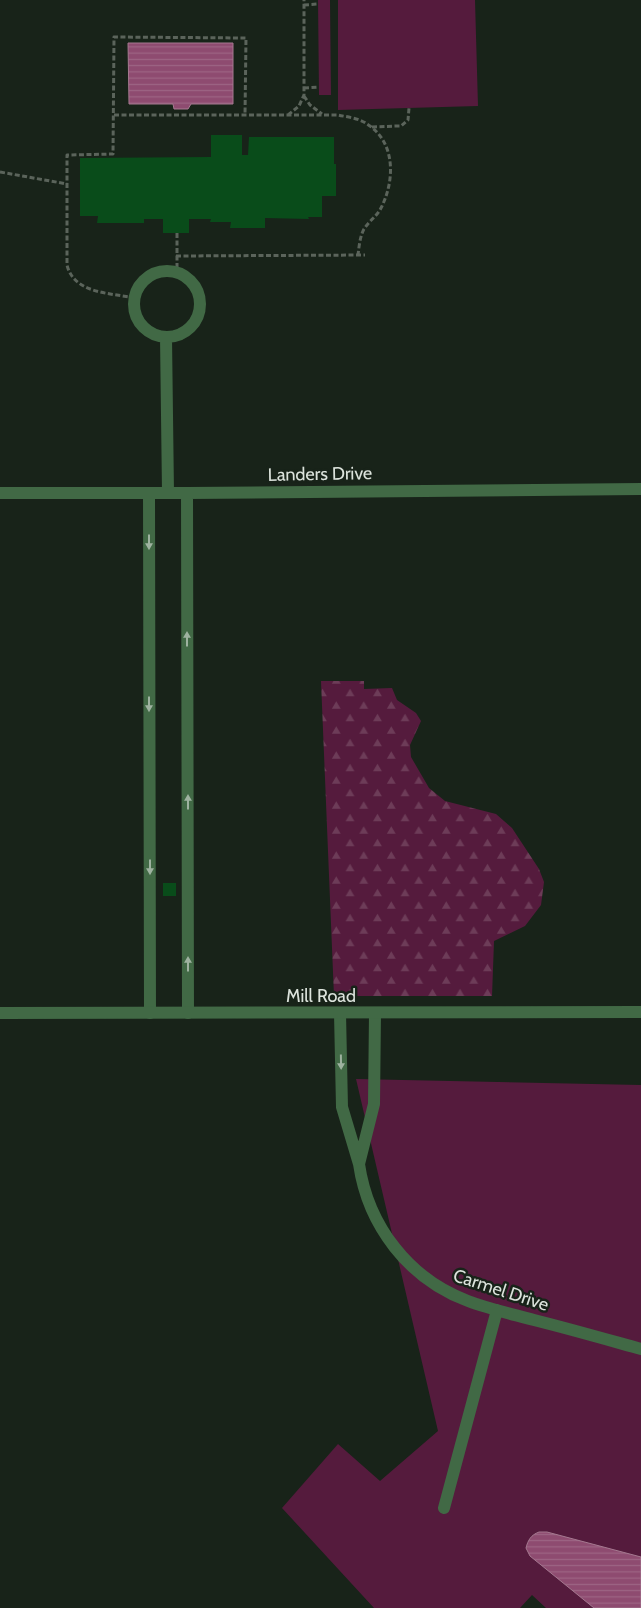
<svg xmlns="http://www.w3.org/2000/svg" width="641" height="1608" viewBox="0 0 641 1608" font-family="Cabin,sans-serif">
<defs>
<pattern id="forest-firs" width="22" height="20" patternUnits="userSpaceOnUse" patternTransform="scale(1.25)"><rect width="22" height="20" fill="#551b3d"/><path d="M5 1l3.5 6h-7zM16 11l3.5 6h-7z" fill="#6d3c58"/></pattern>
<pattern id="water-rules" width="6" height="5" patternUnits="userSpaceOnUse" patternTransform="scale(1.25)"><rect width="6" height="5" fill="#8e4b70"/><path d="M0 2.5h6" fill="none" stroke="#9d6584"/></pattern>
</defs>
<rect width="100%" height="100%" fill="#182319"/>
<path fill="#551b3d" d="M318,0h12l1,95h-12z
M338,0h137l3,106 -140,4z
M356,1079l285,6v523h-95l-14,-13 -12,13h-146l-92,-100 56,-64 42,37 58,-50z"/>
<path fill="url(#forest-firs)" d="M321,681h43v8l28,-1 5,12 19,13 5,8 -11,24 1,12 18,31 16,13 51,13 16,14 27,41 5,13 -3,23 -16,21 -31,15 -2,55h-158z"/>
<path fill="url(#water-rules)" stroke="#a57990" d="M128,43h105v61h-42l-3,5h-14l-1,-5h-44z
M539,1532h8l94,25v51h-47l-64,-52 -4,-8c2,-8 5,-13 13,-16z"/>
<path fill="#094c1a" d="M211,135h31v20h6l1,-18h85v27h2v32h-14v21h-14l1,2 -44,-1v10h-35l1,-6h-21l1,-3h-22v14h-26v-14h-19v4h-47l1,-7h-18v-58l131,-1z
M163,883h13v13h-13z"/>
<g fill="none" stroke-linecap="round" stroke-linejoin="round">
<path stroke="#5b645b" stroke-width="3" stroke-dasharray="5 2.5" stroke-linecap="butt" d="M304,5l14,-1
M304,88l15,-1
M304,96l6,9 12,9
M114,115h224c9,2 21,3 29,9 29,18 28,57 14,84 -4,8 -12,13 -17,21 -4,7 -5,18 -6,26
M288,115l11,-9 5,-11v-95
M372,127l25,-1h4l7,-6 1,-12
M0,172l67,12
M177,233v39
M176,256l189,-1
M135,298c-24,-5 -61,-4 -68,-33v-110l46,-1 1,-117 132,1 -1,77"/>
<path stroke="#416945" stroke-width="12" d="M134 304a33 33 0 1 1 66 0a33 33 0 1 1-66 0Z
M166,337l2,156
M0,493h187l454,-4
M149,493l1,520
M187,493l1,520
M340,1013l2,94 17,57 15,-60 1,-91
M359,1164c9,62 50,115 109,137 21,8 44,13 66,19 36,9 71,19 107,29
M444,1508l53,-198"/>
<path stroke="#416945" stroke-width="12" d="M0,1013l641,-1"/>
</g>
<defs><path id="oneway-solid" d="M-6-.8H1V-3.2L6.5 0L1 3.2V.8H-6Z" transform="scale(1.25)"/></defs>
<g fill="#9eb2a0">
<use href="#oneway-solid" transform="translate(149 542) rotate(90)"/>
<use href="#oneway-solid" transform="translate(187 639) rotate(-90)"/>
<use href="#oneway-solid" transform="translate(149 704) rotate(90)"/>
<use href="#oneway-solid" transform="translate(188 802) rotate(-90)"/>
<use href="#oneway-solid" transform="translate(150 867) rotate(90)"/>
<use href="#oneway-solid" transform="translate(188 964) rotate(-90)"/>
<use href="#oneway-solid" transform="translate(341 1062) rotate(89)"/>
</g>
<g text-anchor="middle" stroke-width="5" stroke-linejoin="round" paint-order="stroke">
<g font-size="18" fill="#dce3dc" stroke="#182319">
<text transform="translate(320 474) rotate(-1)" y="6">Landers Drive</text>
<text x="321" y="1002">Mill Road</text>
<text transform="translate(501 1290) rotate(18)" y="6">Carmel Drive</text>
</g>
</g>
</svg>
